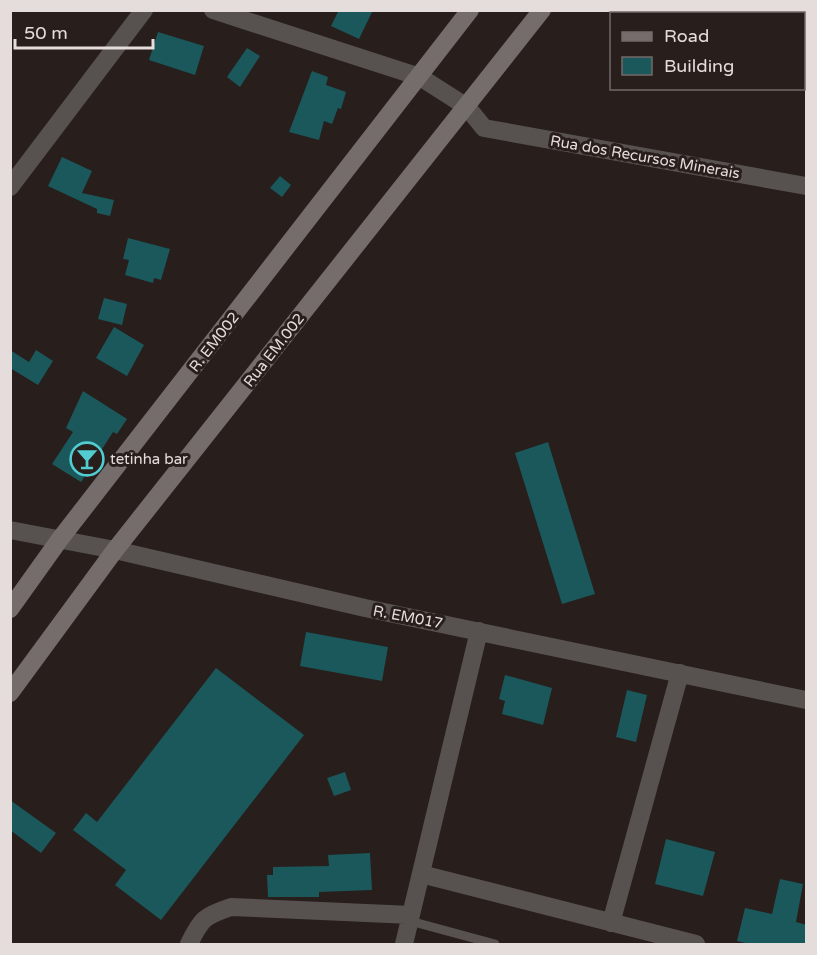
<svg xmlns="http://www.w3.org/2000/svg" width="817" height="955" viewBox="0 0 817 955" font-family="'Varela Round',sans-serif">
<rect width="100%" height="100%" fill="#281e1c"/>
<path fill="#1a585b" d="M339,10h34l-14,29 -28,-13z
M158,32l46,14 -9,29 -46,-15z
M247,48l13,8 -20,31 -13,-10z
M312,71l16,6 -2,8 20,7 -5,17 -3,-1 -6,16 -8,-3 -5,19 -30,-8z
M62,157l30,14 -10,22 32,7 -4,16 -13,-3v-4l-49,-23z
M280,176l11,9 -9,12 -12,-9z
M128,238l42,11 -9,31 -7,-2 -1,5 -28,-8 4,-15 -6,-1z
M104,298l23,6 -5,21 -24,-6z
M114,327l30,18 -17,31 -31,-18z
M10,350l19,12 7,-12 17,11 -15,24 -28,-17z
M83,391l44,28 -10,15 -4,-2 -32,50 -29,-18 21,-32 -7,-4z
M548,442l47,152 -33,10 -47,-151z
M306,632l82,15 -6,34 -82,-15z
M216,668l88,67 -143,185 -46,-35 11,-15 -53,-40 13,-17 11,9z
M505,675l47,13 -9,37 -41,-11 3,-13 -6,-2z
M627,690l20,5 -11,47 -20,-5z
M345,772l6,18 -17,6 -7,-18z
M10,800l46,33 -15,20 -31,-23z
M666,839l49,13 -12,44 -48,-12z
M370,853l2,37 -53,2v5h-51l-1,-22h6v-8l56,-1 -1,-11z
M780,879l23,5 -7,38 11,3v20h-53l-17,-4 8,-33 27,6z"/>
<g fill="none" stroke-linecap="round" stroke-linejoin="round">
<path stroke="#575250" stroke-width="9" d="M410,921l85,23"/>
<path stroke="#575250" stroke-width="18" d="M213,10l207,67 47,30 17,21 322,58
M10,187l134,-177
M10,530l105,20 250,58 441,92
M421,874l275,70
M611,923l69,-250
M189,944c12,-25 15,-28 42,-37l180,8
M404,944l75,-313"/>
<path stroke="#756d6b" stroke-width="18" d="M10,609l50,-70 410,-529
M10,693l105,-143 427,-540"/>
</g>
<defs>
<symbol id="bar-ring" viewBox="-11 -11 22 22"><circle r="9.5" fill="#281e1c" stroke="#51ccd1" stroke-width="1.5"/><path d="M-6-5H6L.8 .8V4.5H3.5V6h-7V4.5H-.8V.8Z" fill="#51ccd1"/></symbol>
</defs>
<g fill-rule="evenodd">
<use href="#bar-ring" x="68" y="440" width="38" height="38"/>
</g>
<g text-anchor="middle" stroke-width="6" stroke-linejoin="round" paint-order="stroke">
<g font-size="15" fill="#e4dddb" stroke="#281e1c">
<text transform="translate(645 157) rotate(10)" y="5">Rua dos Recursos Minerais</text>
<text transform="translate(214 342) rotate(-52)" y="5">R. EM002</text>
<text transform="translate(274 350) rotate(-52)" y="5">Rua EM.002</text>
<text transform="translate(408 617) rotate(11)" y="5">R. EM017</text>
</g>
<g font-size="15" fill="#e4dddb" stroke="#281e1c" text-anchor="start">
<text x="110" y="464">tetinha bar</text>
</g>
</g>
<rect width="817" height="955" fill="none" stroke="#e4dddb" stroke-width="24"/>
<rect x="610" y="12" width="195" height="78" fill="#281e1c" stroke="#736a68" stroke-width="1.5"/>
<rect x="622" y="32" width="30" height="9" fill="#756d6b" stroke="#736a68" stroke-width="1.5"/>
<text x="664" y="42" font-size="18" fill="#e4dddb">Road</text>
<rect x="622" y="57" width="30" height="18" fill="#1a585b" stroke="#736a68" stroke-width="1.5"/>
<text x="664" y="72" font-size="18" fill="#e4dddb">Building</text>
<path d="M15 39v9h138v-9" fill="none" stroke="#e4dddb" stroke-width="3"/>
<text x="24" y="39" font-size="18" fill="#e4dddb" stroke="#281e1c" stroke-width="4.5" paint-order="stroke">50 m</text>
</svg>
